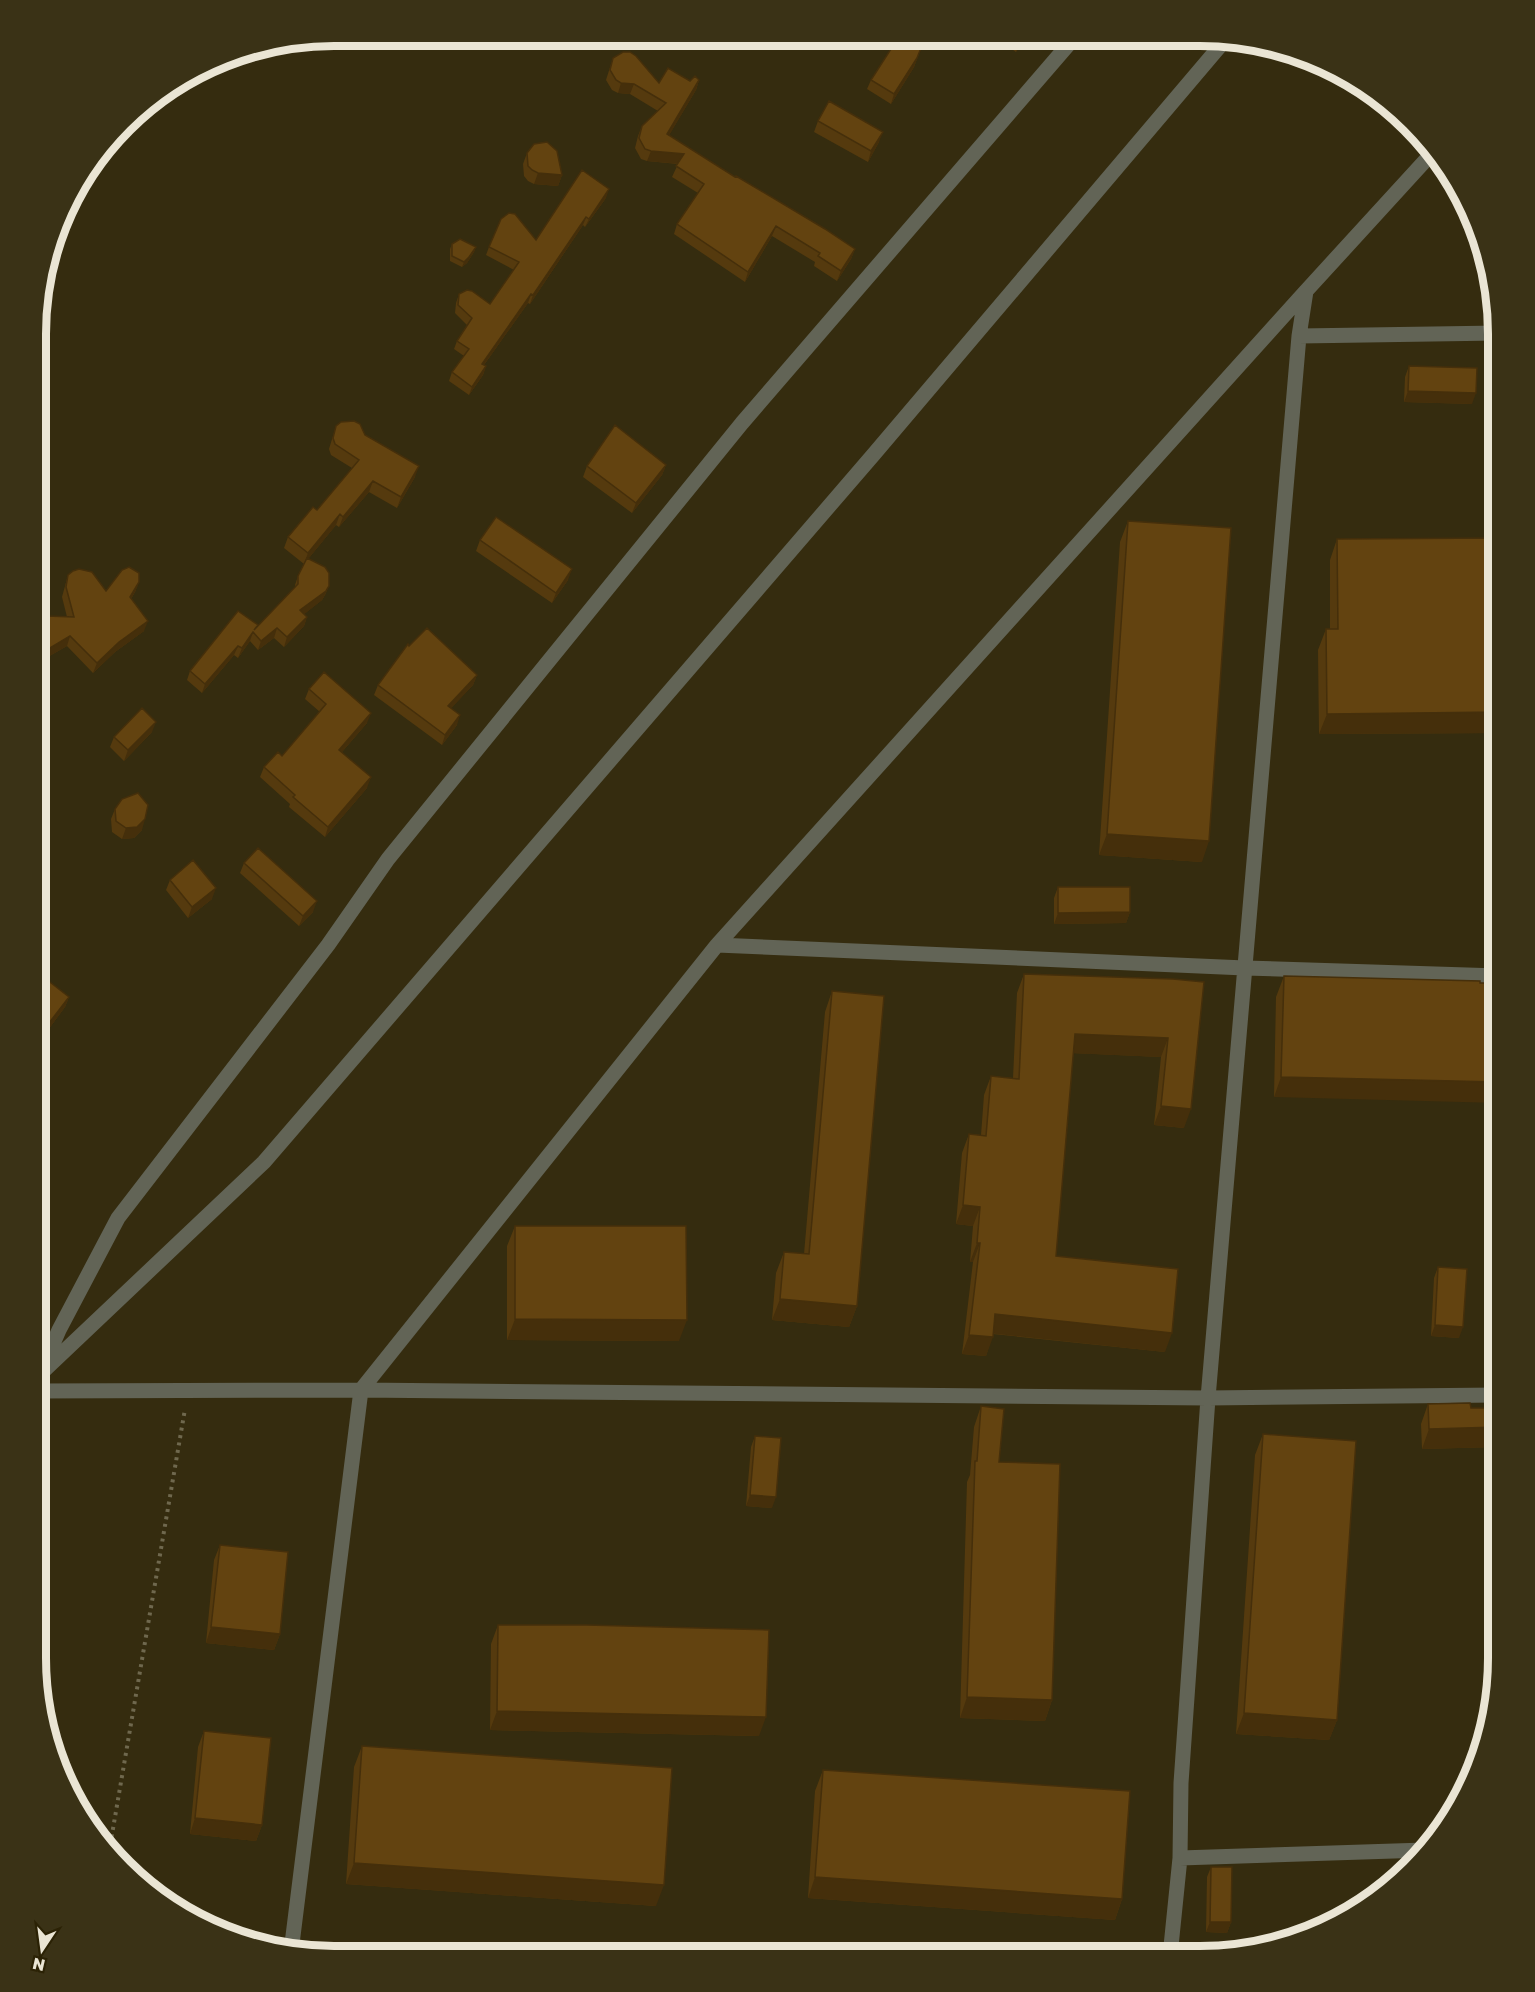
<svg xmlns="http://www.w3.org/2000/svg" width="1535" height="1992" viewBox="0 0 1535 1992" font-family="'Golos Text',sans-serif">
<rect width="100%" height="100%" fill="#352c0f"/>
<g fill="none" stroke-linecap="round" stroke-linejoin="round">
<path stroke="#6f684e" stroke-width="4" stroke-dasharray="3 4.5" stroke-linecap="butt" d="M109,1852l76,-443"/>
<path stroke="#626456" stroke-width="15" d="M1299,336l200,-3
M717,945l528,23 254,8
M43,1367l16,-37 59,-112 210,-273 60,-86 354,-436 332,-385
M37,1377l227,-215 610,-708 352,-415
M37,1391l324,-1 847,8 290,-3
M1180,1858l245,-8
M291,1952l70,-562 356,-445 589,-654
M1170,1956l10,-98 1,-75 27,-385 91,-1062 7,-45 128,-140"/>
</g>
<path fill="#553a0e" d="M925,38l-11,29 -23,37 -24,-15 4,-9z
M996,38h30l-10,14z
M613,58l46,25 40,-3 -3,10 -27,45 66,42 120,72 -4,10 -14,22 -23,-15 1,-4 -43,-26 -27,46 -71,-48 3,-10 21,-31 -26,-16 6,-13 -31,-3 -6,-2 -6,-11 3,-12 4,-10 16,-15 -28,-17 -12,-1 -6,-3 -6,-10z
M818,121l61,21 -11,20 -54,-30z
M527,153l35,22 -4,11 -24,-2 -6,-3 -4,-5 -1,-12z
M606,198l-21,29 -2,-2 -53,79 -2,-1 -44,62 2,1 -3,9 -14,20 -20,-14 3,-9 12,-16 -10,-7 3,-8 10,-16 -12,-12 1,-10 3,-9 31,10 24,-34 -28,-15 3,-8 47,-7z
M452,244l24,3 -2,5 -7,11 -5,4 -12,-6v-12z
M1409,366l63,38 -68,-2 1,-25z
M336,426l29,9 50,42 -18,31 -28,-16 -30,35 -3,-2 -28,34 21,27 -4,9 -3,5 -18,14 3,3 -3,9 -20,21 -10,-9 -16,12 -8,-9 -12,17 -4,-3 -32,38 -15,-13 3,-9 67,-44 38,-39v-3l3,-9 6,-12 -20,-16 4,-11 29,-27 35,-42 -21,-13 -2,-6z
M666,465l-4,10 -30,38 -49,-36 4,-11z
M1128,521l74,341 -103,-7 21,-313z
M1499,538v195l-180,1 -1,-84 8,-21h4v-69l7,-21z
M480,540l88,40 -16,23 -76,-52z
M68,575l38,16 33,-9 -4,10 -4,7 13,32 -29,21 -22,21 -26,-27 -21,12h-6l-2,-2v-35l29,-4 -5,-20z
M477,675l-4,10 -22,23 6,17 -15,20 -68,-50 4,-10z
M309,689l58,34 -25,29 25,36 -42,49 -36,-30 1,-3 -30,-27 4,-10 18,-11 38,-44 -15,-13z
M152,732l-28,29 -14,-14 4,-10z
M115,809l27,21 -8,8 -12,1 -10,-7 -1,-13z
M244,863l69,49 -14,14 -59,-53z
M170,880l42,19 -24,19 -22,-28z
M1058,887l72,25 -4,11 -72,1v-26z
M37,972l32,25 -4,10 -20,27 -8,-6z
M1024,974l149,5 11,149 -30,-3 7,-68 -88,-4 -17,203 109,96 -172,-18 -7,22 -24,-2 11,-92h-3l3,-36 -17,-2 6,-71 7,-19 12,1 3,-40 7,-19 22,2 4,-85z
M1284,976l196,7 -206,114 2,-100z
M832,991l25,315 -8,21 -77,-7 4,-47 8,-21 20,2 21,-242z
M515,1226l164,115 -172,-1v-94z
M1438,1267l21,71 -28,-2 3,-58z
M1428,1404l43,4h27v206h-1l-1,-167 -74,2 -1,-25z
M981,1406l71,294 -7,21 -85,-3 7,-236 3,-7 4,-48z
M1263,1434l74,286 -8,20 -93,-6 19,-279z
M755,1436l17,72 -26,-2 5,-59z
M220,1545l60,89 -6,16 -68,-7 8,-83z
M498,1625l261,111 -269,-6 1,-86z
M204,1731l58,94 -6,16 -66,-7 8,-87z
M362,1746l294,160 -310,-22 8,-117z
M823,1770l299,129 -7,21 -307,-22 7,-107z
M1211,1867l20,55 -4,11 -21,-1 1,-55z"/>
<path fill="#452f0b" d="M925,38l-11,29 -23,37 3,-10z
M1023,38h3l-10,14 3,-8z
M699,80l-3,10 -32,54 3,-10z
M621,83l13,1 -4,10 -12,-1z
M883,132l-4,10 -11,20 3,-11z
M651,151l33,3 -3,10 -34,-3z
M538,173l24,2 -4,11 -24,-2z
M609,189l-3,9 -21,29 4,-8z
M586,217l-3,8 -53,79 3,-9z
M776,226l-4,10 -27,46 3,-10z
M476,247l-2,5 -7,11 -5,4 2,-5z
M855,249l-4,10 -14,22 4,-10z
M531,294l-3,9 -49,69 3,-8z
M486,366l-3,9 -14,20 3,-8z
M1408,391l68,2 -4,11 -68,-2z
M666,465l-4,10 -30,38 4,-10z
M419,466l-4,11 -18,31 4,-11z
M373,481l-4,11 -30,35 4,-10z
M340,514l-4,11 -32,39 4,-11z
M572,569l-4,11 -16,23 4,-10z
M139,582l-4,10 -9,15 4,-10z
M329,586l-4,9 -3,5 -25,20 3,-10z
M307,617l-3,9 -20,21 3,-10z
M148,621l-4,10 -29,21 -22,21 4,-10 22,-21z
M277,628l-3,10 -16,12 3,-9z
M253,632l-3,9 -12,17 4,-10z
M70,636l-3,10 -21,12h-6l4,-10z
M238,646l-4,9 -32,38 3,-9z
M477,675l-4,10 -29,31 4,-10z
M1499,712v21l-180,1 8,-20z
M371,713l-4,10 -32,37 4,-10z
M460,715l-3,10 -15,20 3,-10z
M156,722l-4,10 -28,29 4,-11z
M371,777l-4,11 -42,49 3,-10z
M145,819l-3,11 -8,8 -12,1 4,-11z
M43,828l-4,11 -1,1v-6z
M1107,834l102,7 -7,21 -103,-7z
M216,888l-4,11 -24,19 4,-11z
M317,901l-4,11 -14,14 4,-10z
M1130,912l-4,11 -72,1 4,-11z
M69,997l-4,10 -20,27 4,-11z
M1075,1034l93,4 -7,19 -93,-4z
M1281,1077l218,5v21l-225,-6z
M1161,1106l30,3 -7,19 -30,-3z
M963,1205l17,2 -7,19 -17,-2z
M977,1243h3l-7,19h-3z
M780,1299l77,7 -8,21 -77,-7z
M995,1314l177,19 -7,19 -177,-19z
M515,1319l172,1 -8,21 -172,-1z
M1435,1325l28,2 -4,11 -28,-2z
M969,1335l24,2 -7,19 -24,-2z
M1498,1427v14l-2,6 -74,2 7,-20z
M750,1495l26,2 -4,11 -26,-2z
M211,1627l69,7 -6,16 -68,-7z
M967,1697l85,3 -7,21 -85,-3z
M497,1711l269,6 -7,19 -269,-6z
M1244,1713l93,7 -8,20 -93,-6z
M195,1818l67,7 -6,16 -66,-7z
M354,1863l310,22 -8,21 -310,-22z
M815,1877l307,22 -7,21 -307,-22z
M1210,1922h21l-4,11 -21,-1z"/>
<path fill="#634310" stroke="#452f0b" stroke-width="1.5" d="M898,38h27l-8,20 -23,36 -23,-14z
M1011,38h12l-4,6z
M623,52h7l6,4 23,27 9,-15 22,13 5,-5 4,4 -32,54 68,43 1,-1 89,53 30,20 -14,22 -23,-15 2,-3 -44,-27 -28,46 -71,-48 27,-40 -28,-18 8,-12 -33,-3 -6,-2 -6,-11 3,-12 24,-23 -32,-19 -13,-1 -5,-3 -6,-10 3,-12z
M829,101l54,31 -12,19 -53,-30z
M547,142l10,9 5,24 -24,-2 -6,-3 -4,-4 -1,-13 7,-9z
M582,170l27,19 -20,30 -3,-2 -53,78 -2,-1 -49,70 4,2 -14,21 -20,-15 17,-23 -12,-8 15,-23 -14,-13 1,-11 8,-4 5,1 18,13 29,-42 -30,-15 12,-28 8,-6 6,1 21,26z
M460,239l16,8 -7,10 -5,5 -12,-6v-12z
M1409,366l68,2 -1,25 -68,-2z
M354,421l6,3 5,11 54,31 -18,31 -28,-16 -30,36 -3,-3 -32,39 -20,-16 25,-30 4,3 42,-50 -24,-16 -2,-6 3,-12 5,-4z
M615,425l51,40 -30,38 -49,-37z
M496,517l76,52 -16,24 -76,-53z
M1128,521l103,7 -22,313 -102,-7z
M1499,538v174l-172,2 -1,-85h12l-1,-90z
M307,558l18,9 4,6v13l-3,5 -26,19 7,7 -20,20 -10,-9 -16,13 -8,-9 -11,16 -4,-2 -33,38 -15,-13 48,-60 20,14 -4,5 44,-46v-8z
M129,567l10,6v9l-9,15 18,24 -29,21 -22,21 -27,-27 -20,12h-6l-6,-5v-22l2,-3 6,-2 28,1 -8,-30 2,-12 5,-4 6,-2 13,3 14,19 16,-21z
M427,628l50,47 -29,31 12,9 -15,20 -67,-50 30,-41 1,2z
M324,672l47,41 -32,37 32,27 -43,50 -35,-30 2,-2 -31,-28 14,-15 4,4 44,-52 -17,-15z
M142,708l14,14 -28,28 -14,-13z
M138,793l10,12 -3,14 -8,8 -11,1 -10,-7 -1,-12 7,-10z
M38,823l5,5 -5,6z
M258,848l59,53 -14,15 -59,-53z
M193,860l23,28 -24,19 -22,-27z
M1058,887h72v25l-72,1z
M37,972l32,25 -20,26 -12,-9z
M1024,974l149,5 31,3 -13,127 -30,-3 7,-68 -93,-4 -19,222 122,13 -6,64 -177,-19 -2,23 -24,-2 11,-92h-3l3,-36 -17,-2 6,-71 17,2 5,-60 28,3z
M1284,976l196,5v2h19v99l-218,-5z
M832,991l52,5 -27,310 -77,-7 4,-47 25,2z
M515,1226h171l1,94 -172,-1z
M1438,1267l29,2 -4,58 -28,-2z
M1470,1403l1,5h27v19l-69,2 -1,-25z
M981,1406l23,3 -5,53 61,2 -8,236 -85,-3 8,-236h2z
M1263,1434l93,7 -19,279 -93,-7z
M755,1436l26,2 -5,59 -26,-2z
M220,1545l68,7 -8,82 -69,-7z
M498,1625h89l182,5 -3,87 -269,-6z
M204,1731l67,7 -9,87 -67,-7z
M362,1746l310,22 -8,117 -310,-22z
M823,1770l307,21 -8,108 -307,-22z
M1211,1867h21l-1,55h-21z"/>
<path d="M0 0H1535V1992H0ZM334 46H1200A288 288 0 0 1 1488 334V1658A288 288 0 0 1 1200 1946H334A288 288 0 0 1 46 1658V334A288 288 0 0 1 334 46Z" fill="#3a3216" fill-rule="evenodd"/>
<path fill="none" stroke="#eae5d4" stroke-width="8" d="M334 46H1200A288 288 0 0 1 1488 334V1658A288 288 0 0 1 1200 1946H334A288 288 0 0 1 46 1658V334A288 288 0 0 1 334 46Z"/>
<g transform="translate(42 1950) rotate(193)" stroke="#2b2205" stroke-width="4.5" paint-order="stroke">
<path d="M0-4.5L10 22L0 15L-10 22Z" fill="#eae5d4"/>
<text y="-9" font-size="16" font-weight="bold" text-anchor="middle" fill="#eae5d4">N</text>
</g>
</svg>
